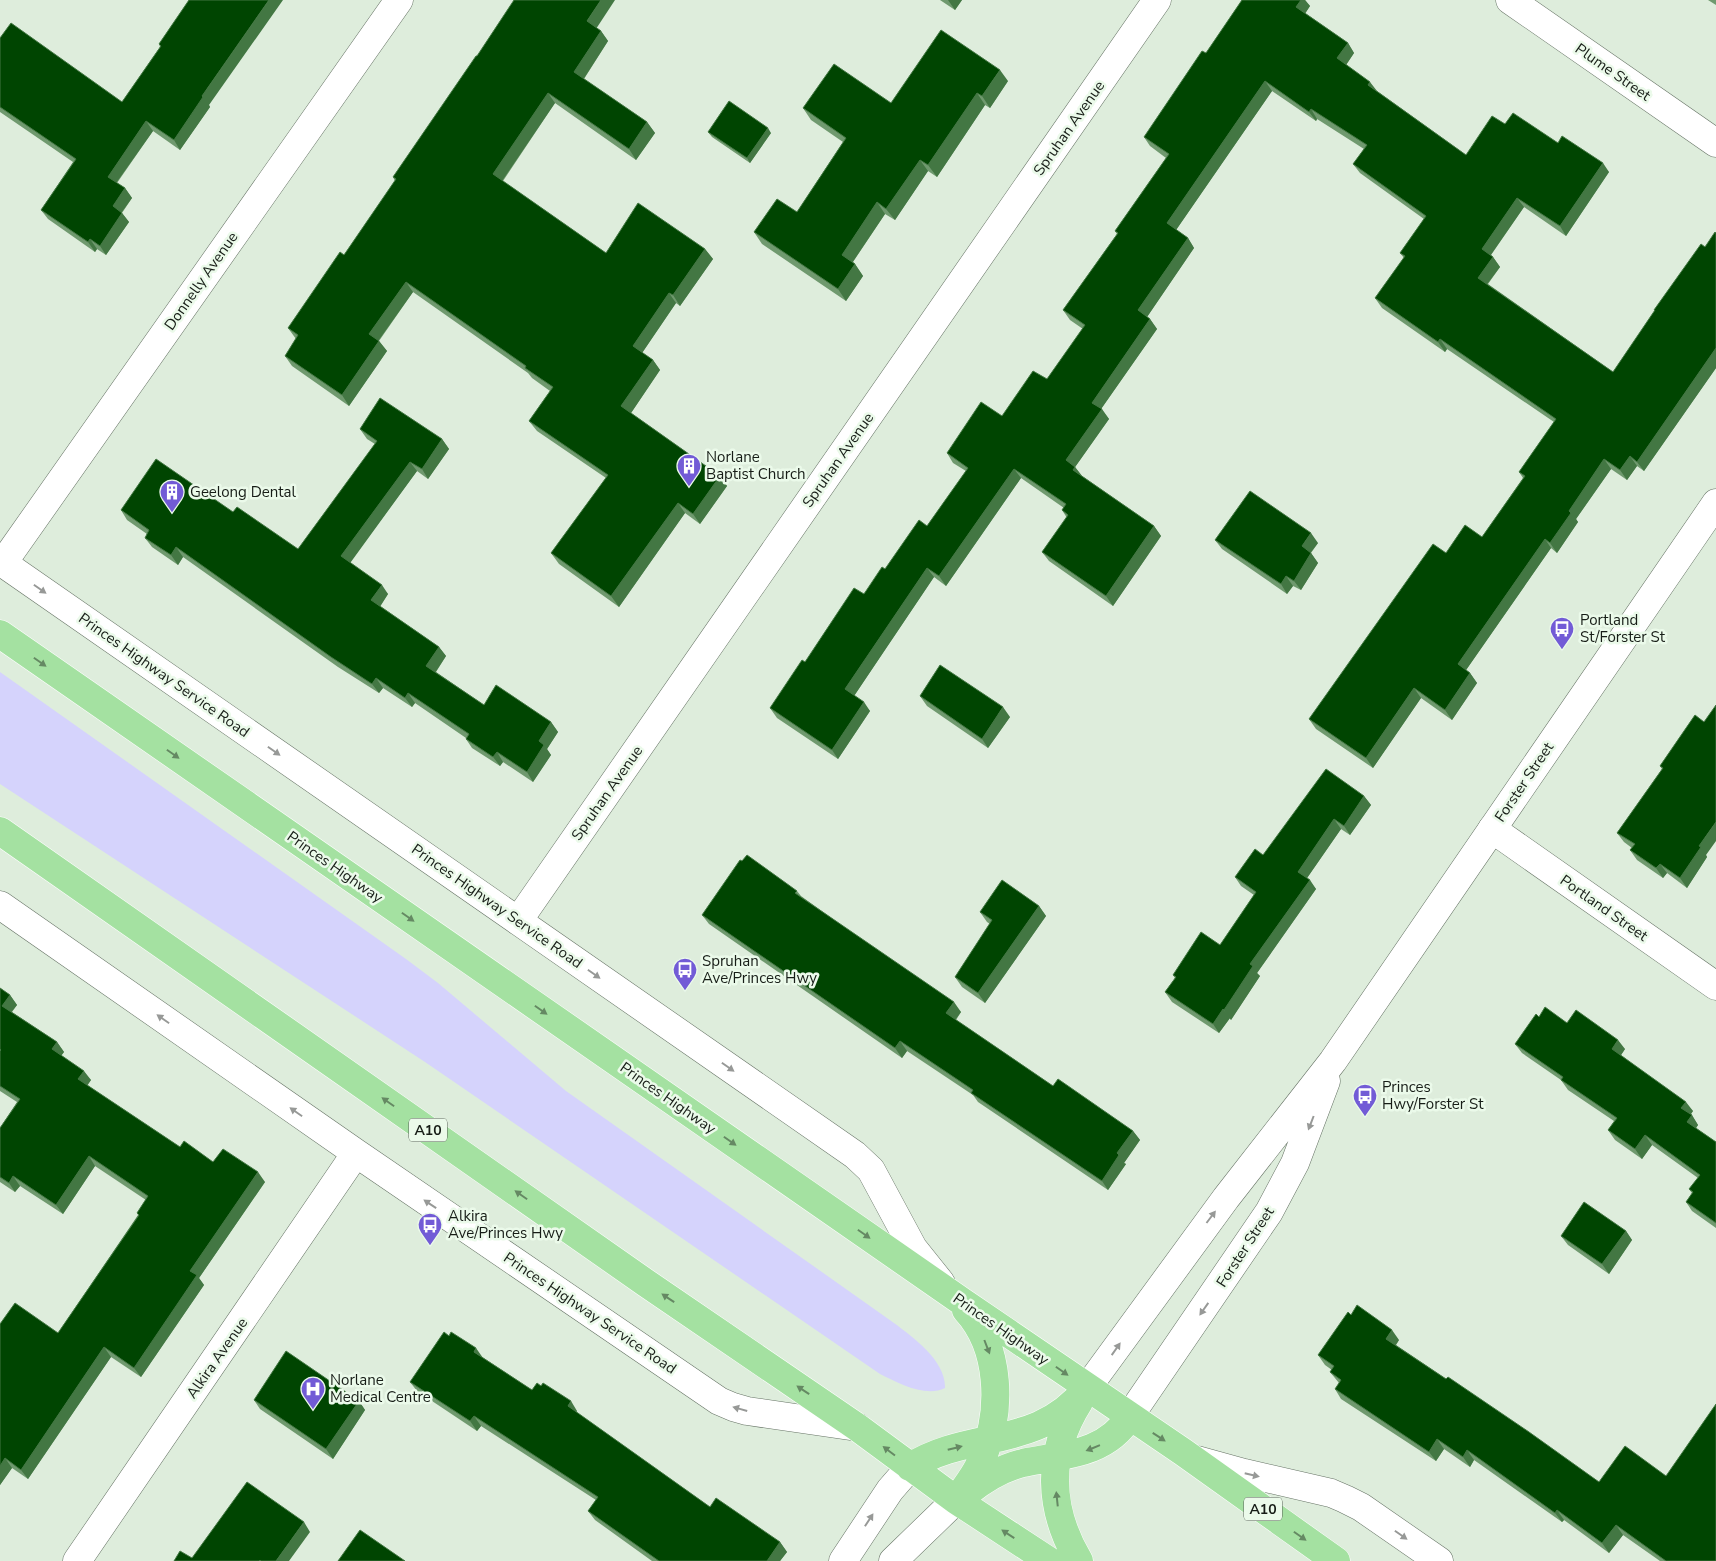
<svg xmlns="http://www.w3.org/2000/svg" width="1716" height="1561" viewBox="0 0 1716 1561" font-family="'Nunito Sans',sans-serif">
<rect width="100%" height="100%" fill="#deeddc"/>
<path fill="#d5d3fc" d="M0,672l406,287 32,24 128,108 328,232c20,15 52,38 51,65 -19,10 -47,-5 -65,-14l-455,-312 -425,-278z"/>
<g fill="none" stroke-linecap="round" stroke-linejoin="round">
<defs>
<path id="street" d="M1510,0l206,143
M0,561l855,594 16,15 42,78 28,35
M3,563l396,-563
M1492,829l224,157
M0,905l356,248 363,248 14,6 14,4 110,16
M518,921l639,-921
M1197,1460l47,13 87,20 14,6 16,8 78,54
M77,1561l279,-408
M843,1561l47,-71 20,-23
M893,1561l63,-61"/>
<path id="secondary" d="M1087,1388l139,-190 107,-137 383,-558
M1129,1417l140,-205 26,-49 31,-82"/>
<path id="highway" d="M0,634l964,669 219,149 153,109
M0,831l646,452 211,144 99,73 93,61
M1079,1402c-33,52 -31,107 0,159
M910,1467c60,-38 127,-16 177,-79
M968,1492c16,-13 34,-24 55,-29 38,-8 83,-8 106,-46
M956,1500c10,-13 21,-27 27,-43 19,-46 18,-109 -17,-147"/>
</defs>
<use href="#street" stroke="#667365" stroke-width="29"/>
<use href="#secondary" stroke="#667365" stroke-width="29"/>
<use href="#highway" stroke="#fff" stroke-width="29"/>
<use href="#street" stroke="#fff" stroke-width="28"/>
<use href="#secondary" stroke="#fff" stroke-width="28"/>
<use href="#highway" stroke="#a4e1a1" stroke-width="28"/>
</g>
<path fill="#6f996e" d="M189,0l20,105 1,2 -30,43 -27,-19 -36,52 8,5 7,10 -10,15 7,9 -23,33 -9,-6 -2,3 -47,-33 -7,-9 32,-48 -73,-50v-74l122,64 38,-55 -1,-3z
M940,0h22l-7,10z
M1242,0h63l5,6 -5,7 43,30 6,10 -8,12 31,26 89,64 39,-31 53,19 51,29 -43,64 -42,-29 -33,48 2,2 7,10 -12,17 125,88 42,-61 -1,-1 62,-77v135l-72,103 -7,-5 -10,14 -16,-11 -35,50 2,3 -21,31 -6,-5 -85,122 4,3 7,10 -25,37 -31,-22 -48,70 -57,-39 -7,-10 137,-166 36,-16 41,-59 -4,-6 35,-50 -107,-73 -2,3 -63,-44 -7,-10 29,-40 -4,-5 24,-34 -64,-46 -7,-9 11,-15 -47,-30 -1,2 -44,-30 -96,139 12,8 6,10 -47,69 3,2 7,10 -56,80 8,10 -34,48 7,9 72,50 7,10 -48,70 -64,-45 -7,-9 25,-34 -5,-8 2,-2 -43,-30 -75,108 -12,-9 -80,119 16,15 -32,48 -61,-41 -7,-10 35,-46 80,-93 42,-43 39,-55 -13,-8 -6,-10 55,-37 45,-37 36,-50 -13,-9 -7,-10 54,-76 -2,-3 51,-73 -16,-12 -6,-9 62,-84z
M1708,0h8v5z
M597,28l4,3 7,10 -24,38 63,43 8,11 -19,27 -81,-57 -52,78 103,72 99,-4 8,10 -33,47 -4,-3 -34,50 11,7 7,10 -29,43 89,63 7,10 -27,38 -15,-11 -66,94 -60,-43 -8,-11 55,-75 -69,-47 -8,-10 21,-30 -18,-13 -4,-5 -115,-81 -34,49 8,10 -38,55 -57,-40 -7,-10 11,-17 -8,-11 56,-73 51,-74 -2,-4 84,-121z
M1008,81l-18,27 -5,-3 -48,72 -9,-6 -33,49 -10,-6 -32,48 2,2 8,12 -17,25 -84,-57 -8,-12 43,-20 46,-70 -32,-22 -8,-12 88,-5z
M708,132l63,1 -21,30 -38,-26z
M360,429l82,10 7,10 -21,30 -11,-8 -67,91 38,32 -8,12 59,41 7,9 -10,16 48,33 67,17 7,10 -11,17 4,6 -18,27 -30,-20 -3,4 -28,-18 -6,-9v-1l-51,-35 -3,4 -29,-19 -4,5 -41,-26 -155,-110 -5,8 -26,-18 -7,-9 2,-4 -20,-14 -6,-10 112,2 65,37 77,-105 -8,-5z
M1215,540l103,3 -7,10 7,10 -17,27 -8,-4 -6,8 -65,-45z
M920,696l90,21 -22,31 -61,-42z
M1695,715l11,140 1,2 -20,31 -20,-15 -4,5 -26,-18 -7,-10 2,-2 -8,-6 -7,-9 45,-64 -2,-3z
M1364,796l7,9 -21,30 -9,-6 -34,49 9,11 -59,84 3,3 -29,44 -1,-2 -11,15 -47,-31 -7,-10 10,-14 -2,-3 47,-30 34,-50 -13,-9 -6,-9 28,-22z
M797,891l4,5 160,116 -5,8 97,66 80,45 7,9 -16,23 2,1 -18,26 -130,-88 -5,-7 -66,-44 -5,7 -193,-134 -7,-9z
M1039,906l7,10 -61,87 -23,-16 -7,-10 35,-53 -3,-2 -7,-10z
M0,988l10,7 7,10 -5,7 45,30 7,10 -3,3 30,25 -4,5 93,62 33,15 52,20 -66,96 5,7 -63,92 -30,-20 -83,122 -16,-11 -12,17v-161l58,9 80,-118 -1,-2 9,-13 -51,-34 -32,48 -43,-28 -5,6 -15,-10v-54l17,-26 -17,-11z
M1539,1017l28,6 58,26 -4,6 72,56 -2,3 7,11 -2,3 20,14v86l-24,-17 -6,-9 6,-9 -3,-4 9,-11 -46,-33 -10,14 -27,-19 -7,-10 6,-9 -46,-31 -7,-10 -39,-27 -7,-9z
M1626,1231l6,9 -23,34 -41,-29 -7,-9z
M1399,1340l-3,5 320,216h-56l-37,-26 -14,18 -45,-33 -2,2 -88,-62 -4,7 -26,-18 -8,12 -95,-62 -6,-10 4,-6 -9,-11 2,-2 -7,-5 -7,-10z
M482,1357l50,33 45,21 -1,1 134,95 70,35 7,10 -7,9h-128l-57,-41 -7,-9 8,-11 -115,-74 -4,5 -60,-40 -7,-9z
M254,1400l105,1 6,9 -32,49 -73,-50z"/>
<path fill="#437743" d="M269,0h14l-74,105 1,2 -30,43 -6,-10 28,-44z
M601,0h14l-21,32 -7,-11z
M948,0h14l-7,10z
M1301,0h4l5,6 -7,11 -7,-10z
M601,31l7,10 -27,42 -7,-11z
M1348,43l6,10 -10,15 -7,-10z
M1000,70l8,11 -18,27 -8,-12z
M1265,81l7,10 -98,142 -7,-10z
M1370,82l7,9 -9,-6z
M548,93l7,10 -55,81 -7,-10z
M977,93l8,12 -48,72 -9,-12z
M1311,109l6,10 -1,2 -7,-9z
M146,121l7,10 -39,55 -6,-9z
M647,122l8,11 -19,27 -7,-11z
M768,128l3,5 -21,30 -3,-5z
M920,160l8,11 -33,49 -9,-11z
M1603,163l6,9 -43,64 -6,-10z
M125,188l7,10 -13,18 -6,-10z
M1517,198l7,9 -36,52 -6,-10z
M877,202l8,12 -35,52 -8,-11z
M122,213l7,9 -23,33 -6,-9z
M1188,238l6,10 -49,72 -7,-10z
M90,239l7,10 -2,3 -7,-10z
M705,249l8,10 -33,47 -7,-11z
M1493,257l7,10 -15,20 -7,-9z
M855,264l8,12 -17,25 -8,-12z
M406,282l7,10 -37,52 -7,-10z
M669,293l7,10 -36,53 -7,-10z
M1150,319l7,10 -58,83 -7,-9z
M1440,339l7,10 -2,3 -7,-10z
M379,341l8,10 -38,55 -7,-11z
M1716,348v20l-72,103 -7,-9z
M653,360l7,10 -31,46 -8,-10z
M1102,409l7,10 -36,51 -7,-10z
M442,439l7,10 -21,30 -6,-10z
M1630,456l7,10 -10,14 -7,-10z
M1604,459l7,10 -35,50 2,3 -21,31 -7,-10 19,-32z
M410,462l7,9 -69,95 -7,-10z
M1075,467l7,9 -9,-6z
M1014,469l7,9 -75,108 -7,-10z
M720,476l7,10 -27,38 -7,-10z
M678,503l7,10 -66,94 -8,-11z
M1154,526l7,10 -48,70 -7,-10z
M1311,533l7,10 -10,13 -6,-10z
M1545,539l6,9 -87,125 -6,-9z
M176,547l7,10 -5,8 -7,-10z
M1311,553l7,10 -17,27 -7,-9z
M927,568l7,9 -82,122 -7,-10z
M1286,576l7,10 -6,8 -6,-10z
M382,585l6,9 -10,16 -7,-10z
M439,647l7,9 -13,20 -7,-10z
M1470,673l7,10 -25,37 -7,-10z
M376,678l7,10 -4,5 -7,-9z
M1414,688l7,10 -48,70 -7,-10z
M408,693l7,10 -3,4 -7,-9z
M864,702l6,9 -32,48 -6,-9z
M1003,707l7,10 -22,31 -6,-9z
M551,722l7,10 -11,17 4,6 -18,27 -6,-10 12,-31z
M497,752l6,10 -3,4 -7,-9z
M1364,796l7,9 -21,30 -6,-9z
M1334,819l7,10 -36,52 -7,-9z
M1716,822v19l-10,14 1,2 -20,31 -7,-10 19,-32z
M1660,864l7,9 -4,5 -7,-10z
M1310,880l6,9 -59,84 3,3 -29,44 -7,-10 26,-46z
M1039,906l7,10 -61,87 -7,-10z
M10,995l7,10 -8,10 -7,-9z
M954,1002l7,10 -8,11 -7,-10z
M1223,1009l7,9 -11,15 -6,-9z
M1618,1040l7,9 -6,9 -7,-9z
M900,1041l7,10 -5,7 -7,-10z
M57,1042l7,10 -5,7 -7,-10z
M84,1071l7,9 -6,9 -7,-10z
M1686,1102l7,9 -5,7 -7,-10z
M1692,1115l6,10 -4,6 -7,-9z
M1133,1131l7,9 -16,23 2,1 -18,26 -6,-9 15,-28z
M1645,1135l7,10 -10,14 -7,-10z
M89,1156l6,10 -32,48 -7,-9z
M258,1172l7,10 -66,96 5,7 -63,92 -7,-9 56,-97z
M13,1176l7,10 -5,6 -6,-9z
M1626,1231l6,9 -23,34 -7,-10z
M1392,1330l7,10 -6,9 -7,-10z
M104,1347l7,10 -83,122 -7,-9z
M476,1348l7,10 -9,-6z
M359,1401l6,9 -32,49 -7,-10z
M571,1401l6,10 -3,4 -6,-9z
M474,1416l7,10 -4,5 -7,-10z
M1437,1439l7,10 -8,12 -7,-9z
M1467,1450l7,10 -4,7 -7,-10z
M5,1458l7,10 -12,17v-19z
M1557,1510l7,10 -2,2 -7,-9z
M304,1522l6,10 -21,29h-13z
M1616,1525l7,10 -14,18 -7,-10z
M780,1542l7,10 -7,9h-13z"/>
<path fill="#004501" stroke="#437743" d="M189,0h80l-67,96 1,1 -29,43 -28,-19 -38,56 17,11 -12,18 9,7 -22,33 -10,-7 -2,3 -47,-32 35,-51 -76,-52v-69l11,-15 111,79 39,-56 -2,-2z
M514,0h87l-14,21 14,10 -27,41 73,50 -18,27 -81,-56 -55,81 113,79 32,-50 67,46 -32,46 -4,-2 -36,53 20,14 -32,46 99,70 -27,38 -15,-11 -67,93 -60,-43 57,-78 -79,-54 24,-34 -28,-19 1,-2 -120,-84 -37,52 10,7 -37,54 -57,-39 13,-21 -10,-7 52,-76 4,3 52,-76 -3,-2 83,-121h1z
M1242,0h59l-5,7 52,36 -11,15 33,24 -2,3 98,70 26,-39 13,8 8,-11 45,30 4,-7 41,27 -43,63 -43,-28 -35,51 11,8 -15,21 135,94 42,-62h-1l47,-66 4,3 10,-15 1,1v115l-79,114 -7,-6 -10,14 -16,-11 -35,52 2,2 -21,30 -5,-4 -87,125 12,9 -25,37 -31,-22 -48,70 -57,-39 124,-175 13,9 19,-28 17,12 43,-61 -6,-4 37,-53 -116,-80 -2,3 -63,-44 30,-42 -5,-3 26,-37 -73,-52 14,-19 -56,-36 -2,3 -44,-31 -98,142 21,15 -50,72 12,9 -58,84 10,6 -36,51 9,7 -2,3 81,56 -48,70 -64,-44 26,-37 -6,-5 4,-6 -52,-35 -75,107 -12,-8 -82,121 19,13 -32,48 -62,-42 32,-48 3,2 49,-74 10,6 18,-27 3,2 34,-49 8,6 41,-58 -21,-15 34,-51 21,14 31,-45 14,8 38,-54 -22,-15 55,-77 -3,-2 54,-77 -25,-17 58,-86 4,2z
M941,30l59,40 -18,26 -5,-3 -49,72 -8,-5 -34,49 -9,-7 -35,53 13,9 -17,25 -84,-57 23,-33 20,13 49,-74 -43,-30 31,-44 57,39z
M729,101l39,27 -21,30 -39,-26z
M380,398l62,41 -20,30 -12,-7 -69,94 41,29 -11,15 68,47 -13,19 58,39 12,-20 55,37 -12,19 5,4 -17,27 -30,-20 -4,5 -27,-18 3,-5 -61,-41 -3,5 -29,-20 -4,6 -41,-27 -155,-110 -5,8 -26,-17 4,-8 -28,-20 35,-51 77,53 4,-5 61,42 79,-108 -17,-12z
M1250,491l61,42 -9,13 9,7 -17,28 -8,-5 -5,8 -66,-44z
M940,665l63,42 -21,32 -62,-43z
M1716,705v117l-17,24 2,1 -21,31 -20,-14 -4,4 -26,-18 5,-6 -18,-11 46,-65 -3,-2 35,-51 9,7z
M1326,769l38,27 -20,30 -10,-7 -36,53 12,8 -60,84 3,2 -29,44 -1,-1 -10,15 -48,-32 11,-15 -3,-2 28,-43 19,13 36,-53 -21,-15 20,-28 8,6z
M747,855l50,36 -2,2 159,109 -8,11 107,73 5,-7 75,52 -16,22 2,2 -17,26 -131,-88 2,-3 -73,-49 -5,7 -193,-133 38,-55 2,1z
M1002,880l37,26 -61,87 -23,-16 37,-57 -12,-8z
M0,988l10,7 -8,11 55,36 -5,7 32,22 -6,8 102,68 4,-6 29,21 10,-13 35,23 -68,99 7,4 -63,93 -30,-21 -83,123 -16,-12 -5,8v-142l15,-21 43,30 81,-118 -2,-2 11,-17 -59,-40 -33,49 -43,-29 -4,7 -9,-6v-49l20,-29 -20,-13v-35l1,-1 -1,-1z
M1545,1007l22,16 9,-13 42,30 -6,9 74,53 -5,6 11,7 -5,7 29,20v81l-30,-21 7,-10 -4,-3 11,-14 -55,-40 -10,14 -27,-19 9,-12 -56,-38 2,-3 -48,-33 21,-30 3,3z
M1584,1202l42,29 -24,33 -41,-28z
M1357,1305l35,25 -6,9 60,40 2,-2 81,55 70,50 26,-36 41,30 50,-72v157h-50l-50,-36 -14,18 -45,-33 -2,3 -88,-63 -4,7 -26,-18 -8,13 -94,-63 6,-9 -11,-8 4,-6 -16,-11 30,-43 3,3z
M444,1332l5,4 2,-4 25,16 -2,4 58,38 5,-7 4,3 2,-3 28,18 -3,5 142,101 6,-9 64,44 -13,19h-108l-71,-50 10,-14 -124,-81 -4,5 -60,-39z
M286,1351l73,50 -33,48 -72,-49z
M247,1482l57,40 -28,39h-15l-1,-1 -1,1h-85l6,-10 12,7z
M360,1530l45,31h-67z"/>
<defs><path id="oneway-solid" d="M-6-.8H1V-3.2L6.5 0L1 3.2V.8H-6Z" transform="scale(1.25)"/></defs>
<g fill="#979997">
<use href="#oneway-solid" transform="translate(40 589) rotate(35)"/>
<use href="#oneway-solid" transform="translate(274 751) rotate(35)"/>
<use href="#oneway-solid" transform="translate(594 974) rotate(35)"/>
<use href="#oneway-solid" transform="translate(163 1019) rotate(-145)"/>
<use href="#oneway-solid" transform="translate(728 1067) rotate(35)"/>
<use href="#oneway-solid" transform="translate(296 1112) rotate(-145)"/>
<use href="#oneway-solid" transform="translate(1311 1123) rotate(111)"/>
<use href="#oneway-solid" transform="translate(430 1204) rotate(-146)"/>
<use href="#oneway-solid" transform="translate(1211 1217) rotate(-53)"/>
<use href="#oneway-solid" transform="translate(1204 1309) rotate(125)"/>
<use href="#oneway-solid" transform="translate(1116 1349) rotate(-55)"/>
<use href="#oneway-solid" transform="translate(740 1409) rotate(-164)"/>
<use href="#oneway-solid" transform="translate(1252 1475) rotate(13)"/>
<use href="#oneway-solid" transform="translate(869 1520) rotate(-57)"/>
<use href="#oneway-solid" transform="translate(1401 1535) rotate(35)"/>
</g>
<g fill="#658963">
<use href="#oneway-solid" transform="translate(40 662) rotate(35)"/>
<use href="#oneway-solid" transform="translate(173 754) rotate(35)"/>
<use href="#oneway-solid" transform="translate(408 917) rotate(35)"/>
<use href="#oneway-solid" transform="translate(541 1010) rotate(35)"/>
<use href="#oneway-solid" transform="translate(388 1102) rotate(-145)"/>
<use href="#oneway-solid" transform="translate(730 1141) rotate(35)"/>
<use href="#oneway-solid" transform="translate(521 1195) rotate(-145)"/>
<use href="#oneway-solid" transform="translate(864 1234) rotate(35)"/>
<use href="#oneway-solid" transform="translate(668 1298) rotate(-146)"/>
<use href="#oneway-solid" transform="translate(987 1347) rotate(69)"/>
<use href="#oneway-solid" transform="translate(1062 1371) rotate(35)"/>
<use href="#oneway-solid" transform="translate(803 1390) rotate(-146)"/>
<use href="#oneway-solid" transform="translate(1159 1437) rotate(33)"/>
<use href="#oneway-solid" transform="translate(955 1448) rotate(-14)"/>
<use href="#oneway-solid" transform="translate(1093 1448) rotate(158)"/>
<use href="#oneway-solid" transform="translate(889 1451) rotate(-143)"/>
<use href="#oneway-solid" transform="translate(1057 1499) rotate(-96)"/>
<use href="#oneway-solid" transform="translate(1008 1534) rotate(-147)"/>
<use href="#oneway-solid" transform="translate(1300 1536) rotate(35)"/>
</g>
<defs>
<symbol id="building-pin" viewBox="-11 -11 22 30"><path d="M0 17L-7.5 6A9.5 9.5 0 1 1 7.5 6Z" fill="#725bd6" stroke="#ebfaea"/><path d="M-4-6H4V6H1V3H-1V6H-4ZM-2.5-4.3h1.7v1.8h-1.7ZM.8-4.3h1.7v1.8H.8ZM-2.5-1h1.7V.8h-1.7ZM.8-1h1.7V.8H.8Z" fill="#fff"/></symbol>
<symbol id="bus-pin" viewBox="-11 -11 22 30"><path d="M0 17L-7.5 6A9.5 9.5 0 1 1 7.5 6Z" fill="#725bd6" stroke="#ebfaea"/><path d="M-5-6H5V4H4V6H2V4H-2V6H-4V4H-5ZM-3.5-4V0h7V-4ZM-3.5 1.2v1.5H-2V1.2ZM2 1.2v1.5H3.5V1.2Z" fill="#fff"/></symbol>
<symbol id="hospital-pin" viewBox="-11 -11 22 30"><path d="M0 17L-7.5 6A9.5 9.5 0 1 1 7.5 6Z" fill="#725bd6" stroke="#ebfaea"/><path d="M-5-5h3v3.5h4V-5h3V5h-3V1.5h-4V5h-3Z" fill="#fff"/></symbol>
</defs>
<g fill-rule="evenodd">
<use href="#building-pin" x="675" y="452" width="28" height="38"/>
<use href="#building-pin" x="158" y="478" width="28" height="38"/>
<use href="#bus-pin" x="1548" y="615" width="28" height="38"/>
<use href="#bus-pin" x="671" y="956" width="28" height="38"/>
<use href="#bus-pin" x="1351" y="1082" width="28" height="38"/>
<use href="#bus-pin" x="416" y="1211" width="28" height="38"/>
<use href="#hospital-pin" x="299" y="1375" width="28" height="38"/>
</g>
<g text-anchor="middle" stroke-width="5" stroke-linejoin="round" paint-order="stroke">
<g fill="#ebfaea" stroke="#575f56" stroke-width="1">
<rect x="409" y="1118.5" width="38" height="23" rx="4"/>
<rect x="1244" y="1497.5" width="38" height="23" rx="4"/>
</g>
<g font-size="14" font-weight="bold" fill="#171d17">
<text x="428" y="1135">A10</text>
<text x="1263" y="1514">A10</text>
</g>
<g font-size="15" fill="#171d17" stroke="#ebfaea">
<text transform="translate(1613 72) rotate(35)" y="5">Plume Street</text>
<text transform="translate(1069 128) rotate(-55)" y="5">Spruhan Avenue</text>
<text transform="translate(201 281) rotate(-55)" y="5">Donnelly Avenue</text>
<text transform="translate(838 460) rotate(-55)" y="5">Spruhan Avenue</text>
<text transform="translate(164 675) rotate(35)" y="5">Princes Highway Service Road</text>
<text transform="translate(1524 782) rotate(-56)" y="5">Forster Street</text>
<text transform="translate(607 793) rotate(-55)" y="5">Spruhan Avenue</text>
<text transform="translate(335 867) rotate(35)" y="5">Princes Highway</text>
<text transform="translate(497 906) rotate(35)" y="5">Princes Highway Service Road</text>
<text transform="translate(1604 908) rotate(35)" y="5">Portland Street</text>
<text transform="translate(668 1098) rotate(35)" y="5">Princes Highway</text>
<text transform="translate(1245 1247) rotate(-57)" y="5">Forster Street</text>
<text transform="translate(590 1313) rotate(34)" y="5">Princes Highway Service Road</text>
<text transform="translate(1001 1329) rotate(35)" y="5">Princes Highway</text>
<text transform="translate(217 1358) rotate(-55)" y="5">Alkira Avenue</text>
</g>
<g font-size="15" fill="#171d17" stroke="#ebfaea" text-anchor="start">
<text x="706" y="462">Norlane<tspan x="706" dy="17">Baptist Church</tspan></text>
<text x="190" y="497">Geelong Dental</text>
<text x="1580" y="625">Portland<tspan x="1580" dy="17">St/Forster St</tspan></text>
<text x="702" y="966">Spruhan<tspan x="702" dy="17">Ave/Princes Hwy</tspan></text>
<text x="1382" y="1092">Princes<tspan x="1382" dy="17">Hwy/Forster St</tspan></text>
<text x="448" y="1221">Alkira<tspan x="448" dy="17">Ave/Princes Hwy</tspan></text>
<text x="330" y="1385">Norlane<tspan x="330" dy="17">Medical Centre</tspan></text>
</g>
</g>
</svg>
